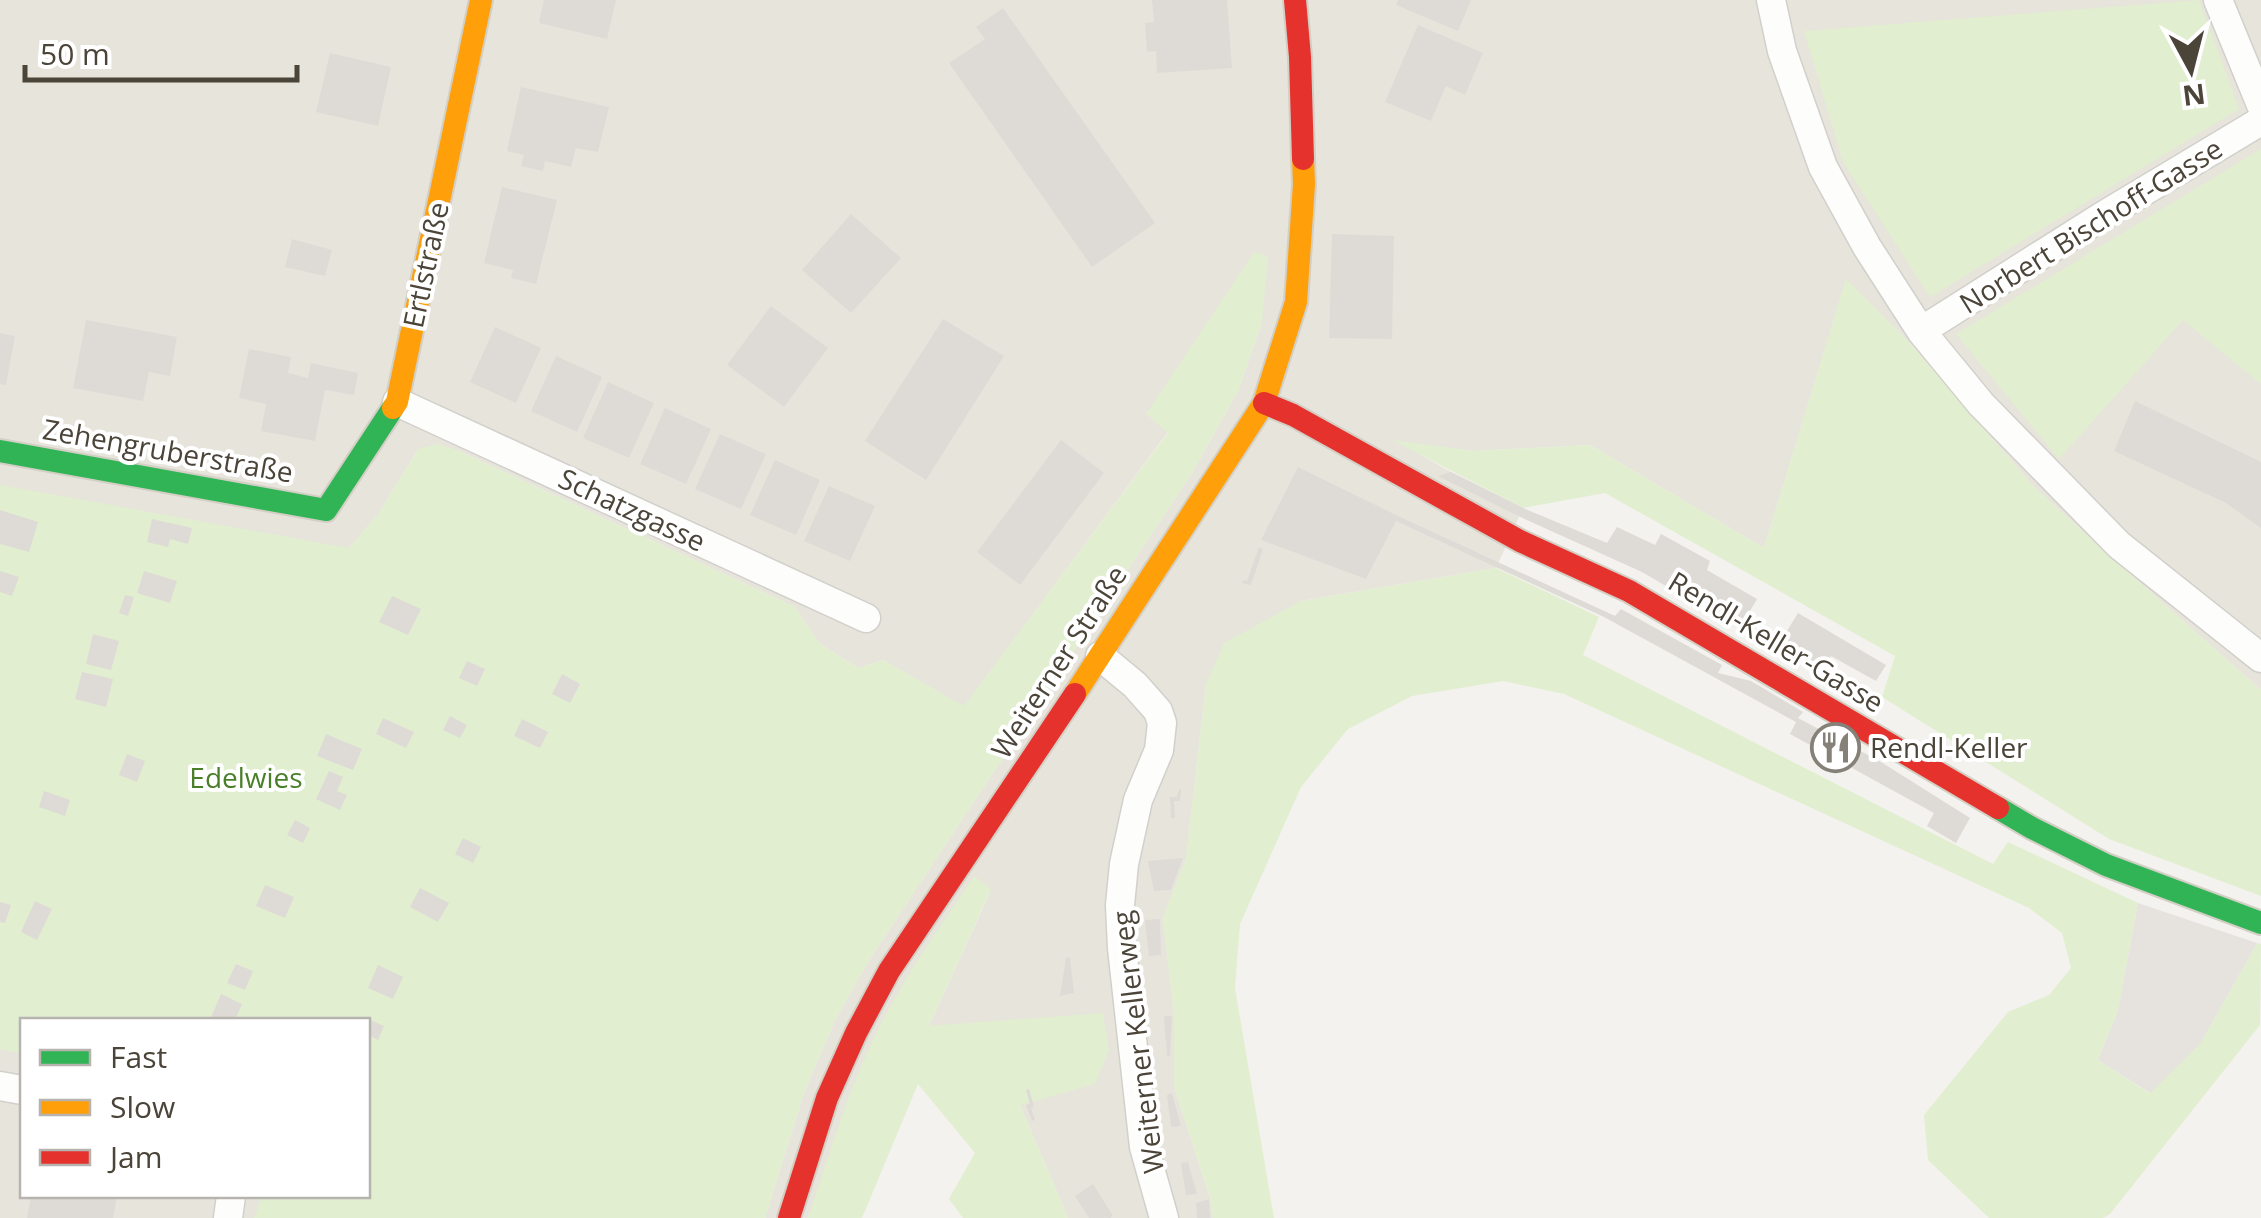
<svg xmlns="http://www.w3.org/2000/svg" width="2261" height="1218" viewBox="0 0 2261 1218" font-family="'Open Sans',sans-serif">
<rect width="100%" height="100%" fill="#f4f2ee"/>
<path fill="#e7e4dc" d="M0,0h2261v690l-147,-130 -82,-75 -125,-145 -61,-60 -82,268 -174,-103 -117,6 -77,-10 55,31 72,36 -27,60 -195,33 -95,83 -20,175 -23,59 11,96v72l36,112 3,20h-145l-48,-113 -91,-79 62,-136 -183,328h-43l39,-125 31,-73 36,-63 321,-484 46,-82 24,-69 -116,91 22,19 -204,275 -81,-47 -25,8 -39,-25 -24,-36 -338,-157 -39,-1 -39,64 -29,34 18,473h-346v176h300l-12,22h-310z"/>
<path fill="#e1eecf" d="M2199,0l40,109 -309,188 -87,-135 -39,-131z
M2261,149v235l-78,-64 -124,139 -103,-125z
M1254,252l14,4 -6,66 -24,69 -46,82 -321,484 -36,63 -31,73 -39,125h-511l8,-22h106v-176h-346v34l-22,-5v-564l349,63 30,-35 39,-64 19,-5 20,6 338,157 24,36 39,25 25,-8 81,46 204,-273 -22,-19z
M1846,279l61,61 125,145 82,75 147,130v206l-152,-57 -227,-142 13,-41 -290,-163 -82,15 -131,-68 81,11 117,-6 174,103z
M1496,568l103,49 -16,38 410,209 15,-22 130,61 -20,108 -20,49 51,33 51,-49 57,-101 4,1 -1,81 -150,189 -7,4h-114l-61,-58 -4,-45 84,-103 41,-17 22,-27 -9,-35 -33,-25 -465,-214 -61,-13 -91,15 -64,33 -47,58 -61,137 -5,64 39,230h-61l-3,-20 -36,-112v-72l-11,-96 23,-59 20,-175 18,-41 77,-42z
M974,876l17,13 -62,137 174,-13 6,37 -14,34 -75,21 48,113h-105l-14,-19 26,-46 -57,-69 -56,134h-54c20,-59 37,-119 64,-176 28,-59 66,-112 102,-166z"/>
<path fill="#e6e3df" d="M2138,903l119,40 -57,101 -50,49 -52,-33 20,-49z"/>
<path fill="#dedbd6" d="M544,0h72l-9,39 -68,-16z
M1152,0h75l5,68 -75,5 -1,-22 -9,1 -2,-29 9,-1z
M1398,0h73l-13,31 -62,-26z
M1003,8l152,215 -63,44 -143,-204 36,-24 -9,-12z
M1418,25l65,28 -18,42 -19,-9 -15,35 -46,-19z
M330,53l61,14 -13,59 -62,-14z
M521,87l88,20 -11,45 -22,-4 -5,19 -26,-6 -2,10 -22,-5 3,-11 -17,-4z
M502,187l55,13 -21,84 -25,-6 2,-8 -29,-7z
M851,214l50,44 -50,55 -49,-43z
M1332,234l62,2 -2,103 -63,-1z
M292,239l40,11 -7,26 -40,-9z
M771,306l57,42 -44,59 -57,-42z
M943,319l61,37 -78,124 -61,-39z
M86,320l91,17 -7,39 -21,-4 -6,29 -70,-13z
M495,327l46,21 -25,55 -46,-21z
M0,333l15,3 -9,49 -6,-1z
M249,349l42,8 -3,16 20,5 3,-15 47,10 -4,22 -29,-5 -10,51 -54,-10 5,-27 -27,-6z
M556,356l46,21 -25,55 -46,-21z
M608,382l46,21 -25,55 -46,-20z
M2135,401l126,61v66l-35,-25 -112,-52z
M665,408l46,21 -25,55 -46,-20z
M720,434l46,20 -25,55 -46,-20z
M1061,440l43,33 -84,112 -43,-33z
M775,460l45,20 -24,55 -46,-20z
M1298,467l100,49 217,100 6,-7 101,56 -4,8 33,8 52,31 -5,6 83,44 89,56 -14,25 -29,-17 7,-13 -144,-79 6,-12 -192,-105 -208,-96 -30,58 -105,-39z
M1451,472l72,36 84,35 10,-16 38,18 6,-11 49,27 -3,9 50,29 -11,19 35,21 -7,10 -132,-77 -124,-56 -80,-40z
M829,486l46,20 -25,55 -46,-20z
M0,510l38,12 -9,30 -29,-8z
M152,519l40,9 -4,16 -18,-5 -2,8 -21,-5z
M1259,547l4,2 -11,33 -2,3 -8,-2 2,-3 3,1z
M0,571l19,6 -7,19 -12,-4z
M144,571l33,10 -7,22 -33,-10z
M125,595l9,2 -6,19 -9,-3z
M392,596l29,13 -13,26 -29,-13z
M1798,613l88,52 -10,16 -45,-25 -11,17 -43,-26z
M93,634l26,7 -8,29 -25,-6z
M467,661l18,8 -8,17 -18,-8z
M82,672l31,7 -7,28 -31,-8z
M562,674l18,10 -10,19 -18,-9z
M450,716l17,9 -7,13 -17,-8z
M383,718l31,14 -8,16 -30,-14z
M522,719l26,13 -8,16 -26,-12z
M326,734l36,15 -9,21 -36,-14z
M127,754l18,7 -8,21 -18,-7z
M329,771l14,6 -6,14 10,4 -7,15 -24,-11z
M1179,789l2,1 -1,11h-6l1,17h-4l-1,-21h7z
M44,791l26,9 -5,16 -26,-9z
M295,820l15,8 -7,15 -16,-8z
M463,838l18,9 -8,16 -18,-9z
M1183,858l-12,32 -17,1 -6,-30z
M265,885l29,12 -9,21 -29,-12z
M420,888l29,15 -11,19 -28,-15z
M35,901l17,8 -15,31 -16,-8z
M0,902l11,3 -6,18 -5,-1z
M1160,919l1,36 -12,1 -4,-36z
M1070,957l4,36 -14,3 6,-38z
M236,964l17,7 -8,19 -18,-7z
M378,965l25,12 -10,22 -25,-11z
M221,994l21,10 -7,16h-25z
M1164,1016h8l-2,40h-3z
M368,1019l16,7 -6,14 -10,-5z
M1029,1089l5,18 -3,1 4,12 -3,1 -6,-16 4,-1 -4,-14z
M1172,1093l9,33 -10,1 -4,-32z
M1188,1162l9,32 -11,1 -5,-32z
M1093,1184l20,32 -3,2h-21l-14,-22z
M31,1196h86l-4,22h-86z
M1209,1199l1,19h-13l-1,-15z"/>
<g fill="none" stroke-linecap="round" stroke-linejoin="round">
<defs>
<path id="street" d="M1771,0l11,51 41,116 44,80 54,84 60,73 138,141 142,113
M2218,0l43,105
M1921,331l180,-114 160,-96
M397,402l469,216
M1100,656l35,29 23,26 4,12 -3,27 -21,50 -14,64 -4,41 2,43 22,199 20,71
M0,1086l22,4
M228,1218l3,-22"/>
<path id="fast" d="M0,451l326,59 67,-102
M1998,808l34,20 74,37 155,58"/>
<path id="slow" d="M393,408l4,-6 84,-402
M1075,694l189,-291 32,-101 8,-118 -1,-25"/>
<path id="jam" d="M1295,0l5,57 3,102
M1264,403l29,12 227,126 109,50 369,217
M789,1218l38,-120 29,-65 33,-62 186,-277"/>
</defs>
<use href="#street" stroke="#d2d0cb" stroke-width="31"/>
<use href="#fast" stroke="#d3cfc5" stroke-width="26"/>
<use href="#slow" stroke="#d3cfc5" stroke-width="26"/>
<use href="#jam" stroke="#d3cfc5" stroke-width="26"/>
<use href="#street" stroke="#fdfdfc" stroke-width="28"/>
<use href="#fast" stroke="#30b455" stroke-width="22"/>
<use href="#slow" stroke="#ff9f0a" stroke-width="22"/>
<use href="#jam" stroke="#e5322d" stroke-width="22"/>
</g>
<defs>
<symbol id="restaurant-ring" viewBox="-11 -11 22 22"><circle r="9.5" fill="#fff" stroke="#868178" stroke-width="1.5"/><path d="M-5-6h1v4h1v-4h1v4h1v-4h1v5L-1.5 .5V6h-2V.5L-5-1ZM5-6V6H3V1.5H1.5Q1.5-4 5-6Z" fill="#868178"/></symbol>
</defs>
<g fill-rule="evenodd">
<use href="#restaurant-ring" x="1808" y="720" width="55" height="55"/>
</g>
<g text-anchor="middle" stroke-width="8" stroke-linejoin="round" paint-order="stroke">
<g font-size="28" fill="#4b4439" stroke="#fff">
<text transform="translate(2091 226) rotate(-32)" y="10">Norbert Bischoff-Gasse</text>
<text transform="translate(426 265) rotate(-78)" y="10">Ertlstraße</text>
<text transform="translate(168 451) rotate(10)" y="10">Zehengruberstraße</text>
<text transform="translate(632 510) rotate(25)" y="10">Schatzgasse</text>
<text transform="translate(1776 642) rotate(31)" y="10">Rendl-Keller-Gasse</text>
<text transform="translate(1059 662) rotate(-57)" y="10">Weiterner Straße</text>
<text transform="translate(1138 1042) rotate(-97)" y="10">Weiterner Kellerweg</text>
</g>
<g font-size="28" fill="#4b4439" stroke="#fff" text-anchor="start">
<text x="1870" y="758">Rendl-Keller</text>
</g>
<g font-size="28" fill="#4a7f2a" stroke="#fff">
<text x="246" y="788">Edelwies</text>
</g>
</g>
<rect x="20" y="1018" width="350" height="180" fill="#ffffff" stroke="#b7b4b0" stroke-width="2.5"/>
<rect x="40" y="1050" width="50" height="15" fill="#30b455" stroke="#b7b4b0" stroke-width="2.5"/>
<text x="110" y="1068" font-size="30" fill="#4b4439">Fast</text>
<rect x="40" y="1100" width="50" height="15" fill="#ff9f0a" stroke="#b7b4b0" stroke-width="2.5"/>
<text x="110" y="1118" font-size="30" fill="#4b4439">Slow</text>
<rect x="40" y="1150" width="50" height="15" fill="#e5322d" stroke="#b7b4b0" stroke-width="2.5"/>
<text x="110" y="1168" font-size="30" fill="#4b4439">Jam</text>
<g transform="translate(2191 70) rotate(173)" stroke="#ffffff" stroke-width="8" paint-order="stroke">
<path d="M0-8L18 38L0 25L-18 38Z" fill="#4b4439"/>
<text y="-15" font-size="28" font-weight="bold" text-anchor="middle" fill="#4b4439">N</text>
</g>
<path d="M25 65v15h272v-15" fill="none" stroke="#4b4439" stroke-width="5"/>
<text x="40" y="65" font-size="30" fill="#4b4439" stroke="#ffffff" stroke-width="8" paint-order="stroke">50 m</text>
</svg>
